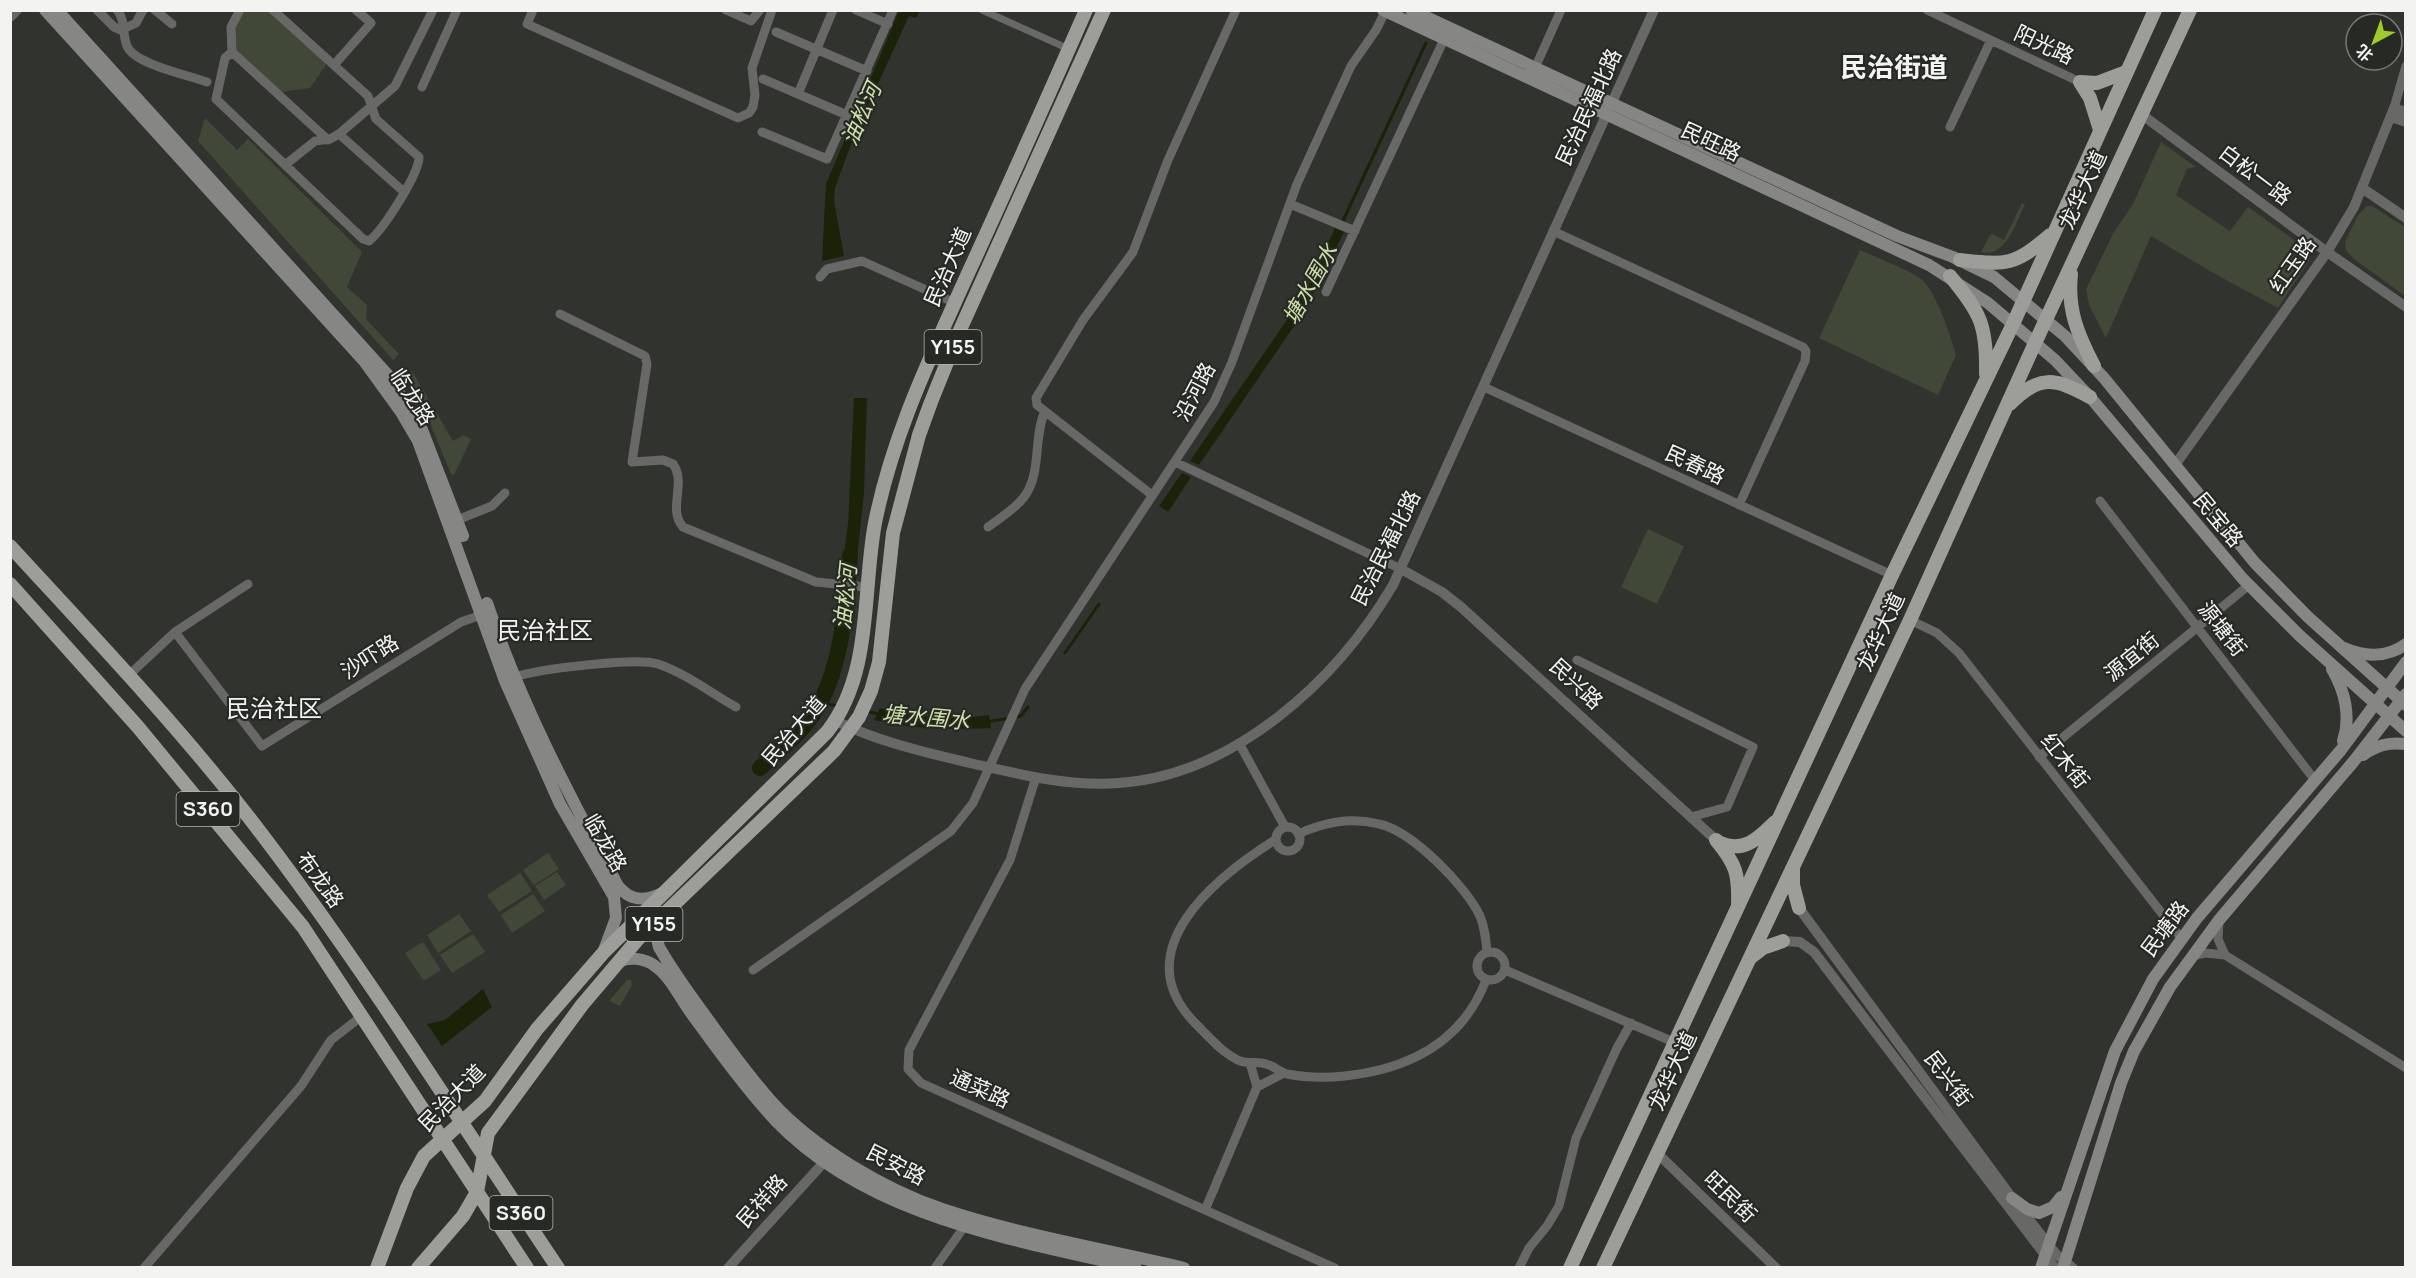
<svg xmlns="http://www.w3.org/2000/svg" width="2416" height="1278" viewBox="0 0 2416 1278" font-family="Manrope,'Noto Sans SC',sans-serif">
<rect width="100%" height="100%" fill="#31332f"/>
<path fill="#414837" d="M242,11h26l56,50 2,4 -16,23 -30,4 -46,-40 -2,-23z
M205,118l32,32 11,-11 114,113 -15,35 20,18 -1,14 33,35 -6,6 -195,-219z
M2161,142l35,25 -9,2 -11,26 54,36 18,-24 56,40 6,8 -1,6 -31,47 -63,-34 -64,-38 -45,102 -17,-33 -3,-16 28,-57 19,-28z
M2022,203l3,1c-9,18 -19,55 -44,48l10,-19 13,7z
M2367,206h5l33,21v69l-51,-37 -8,-9 -1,-8 13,-27z
M1860,250c20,9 42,17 60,28 15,10 31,59 36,77l-18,40 -119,-57z
M412,371l41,70 11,-6 7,4 -17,36 -3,-1 -25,-61 -21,-36z
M1648,529l36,17 -27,58 -36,-17z
M548,853l11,16 -25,16 -11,-15z
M557,872l9,13 -22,15 -9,-14z
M520,873l12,18 -33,21 -12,-17z
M533,894l12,17 -33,22 -11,-18z
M459,914l12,17 -33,22 -11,-18z
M473,934l12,18 -33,21 -12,-18z
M423,942l18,28 -17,11 -19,-28z
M627,980h4l1,5 -12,21 -11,-5z"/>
<path fill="#1a2207" d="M899,11h21l-4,7 -7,-2 -55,120 -19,52 -1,13 10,55 -22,5 4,-77z
M1335,228l9,4 -41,81 -104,152 -9,-4 114,-166z
M854,398h13l-3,95 -9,84 -10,-2 -3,-5 6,-46z
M1182,473l9,4 -23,35 -9,-6z
M842,595l10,3 -10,61 -12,-4 9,-32z
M826,672l12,4 -24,48 -10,-10 16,-23z
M880,708c36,10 72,13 109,7l2,13c-41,2 -77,1 -117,-8z
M791,730l10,9 -37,32 -8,-7z
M483,989l9,18 -50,39 -15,-22 18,-4z"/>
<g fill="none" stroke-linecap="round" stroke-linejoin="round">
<path stroke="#1a2207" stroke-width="3" d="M1342,223l84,-180
M1065,653l34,-49
M824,703l14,3
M865,711l14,3
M987,722l34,-6 7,-9"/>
<path stroke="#1a2207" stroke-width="16" d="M760,768c18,-17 38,-32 52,-52 30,-43 34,-110 38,-161"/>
<path stroke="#686967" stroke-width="7" d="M982,10l87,39"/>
<path stroke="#686967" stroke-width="9" d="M97,10l17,17 7,3 15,-7 7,-13
M117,10c9,11 5,24 10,36 7,18 61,29 80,36
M155,10l17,14
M240,10l-9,17 1,25 -7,6 -9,41 147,140 6,2c14,-11 50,-67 50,-84l-43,-38 -8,-23 -95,-86
M533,10l-6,14 211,94 11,-5 4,-6 2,-12 -3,-27 20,-58
M726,10l25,11 9,-11
M856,10l32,14
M1927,10l153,72
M776,32l91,39
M232,52l96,88
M334,65l37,-42 -15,-13
M1535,68l26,-58
M763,79l84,36
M422,87l35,-77
M798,94l35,-84
M2394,108l12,-42
M1950,127l41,-87
M762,132l65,27 66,-149
M339,134l65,58
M285,165l30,-24 15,-2 9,-5 56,-48 38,-76
M1290,204l65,27
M1553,231l250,116 3,4 -1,10 -66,144
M820,277l7,-8 35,-8 93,42
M1326,292l121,-259
M560,314l85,42 2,8 -15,98 31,-2 10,4c14,19 -6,45 10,63l133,55 50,5
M1484,387l408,188
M1175,462l226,107
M1152,495l-115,-90 -1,-7 47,-78 50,-68 35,-92 68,-150
M2100,501l214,278
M457,520l35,-14 13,-13
M988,527c12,-9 27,-18 36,-30 18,-23 9,-60 21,-86
M1910,620l27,13 22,20 222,285
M175,632l87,114 199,-124 26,-9
M1577,660l176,87 -26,60 -36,10
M129,675l46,-43 73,-48
M515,677c23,-8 122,-20 143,-13 27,9 53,29 78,43
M1239,743l46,84
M2039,757l210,-172
M1036,777l-26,83 -101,190 -1,19 13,14 414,185
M1276 839a12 12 0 1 1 24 0a12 12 0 1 1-24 0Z
M1298,834c27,-12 52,-17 81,-10 33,7 87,62 101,92 5,12 6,24 7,37
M1275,840c-59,37 -151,111 -80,183 13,13 27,30 45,38 8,3 18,0 26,3 8,2 14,8 21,10 20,4 38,4 58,2 64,-7 117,-33 141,-96
M2219,920l-1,19 7,16
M1477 966a14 14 0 1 1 28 0a14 14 0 1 1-28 0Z
M2192,956l13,-3 20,2 181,113
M753,970l198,-139 22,-28 52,-114 189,-287 18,-40 65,-178 54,-118 25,-36 10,-20
M1505,970l171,73
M1257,1087l27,-14
M1205,1210l52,-123 -7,-24
M144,1268l157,-182 30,-46 31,-24
M935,1268l29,-41
M1519,1268l10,-20 18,-22 12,-20 17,-68 41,-90 14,-25"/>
<path stroke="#686967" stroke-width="10" d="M10,17l7,-7
M2141,114l186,138 79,55
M2391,117l15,5
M2362,188l44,30
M2175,465l152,-213 27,-45 40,-99 12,4
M1401,569l41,23 19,15 255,233
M836,721c43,21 88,31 134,42 48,11 99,24 149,20 116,-8 218,-103 274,-198l261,-575
M1799,908l213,290 44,56 17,14
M1783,941l17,1 14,10 241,316
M1658,1154l118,114
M728,1268l97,-107"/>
<path stroke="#868784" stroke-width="12" d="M45,10l319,351 37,51 17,29 87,240 55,123 54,93 2,21 -12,32
M57,10l331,365 34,55 41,106
M1383,10l546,255 59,38 67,57 35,37 153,182 57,57 106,95
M1411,10l486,226 56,21 41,20 71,59 39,42 151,185 53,54 98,88
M487,603c33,99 82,192 131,283 13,16 28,15 44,7
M2344,648c20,9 43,10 62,-4
M2332,669c13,22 19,48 11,72
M2363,755c14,-10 26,-13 43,-11
M658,921l-3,10 4,16c14,25 31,48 48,71 20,28 41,57 64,83 41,46 113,88 171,108 78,26 162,40 242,59
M617,963c11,-7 28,-5 38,3 15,10 25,32 36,47 27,37 53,73 84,107 93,97 236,119 361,148
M2012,1198l15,11 12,4 14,-6 8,-10
M2041,1268l74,-217 38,-72 44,-61 144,-168 65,-88
M2063,1268l58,-185 13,-32 36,-64 49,-67 135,-159 52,-67"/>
<path stroke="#9d9e9a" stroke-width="14" d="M2080,82l10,16 10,32
M2080,82l17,1 29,-11
M1960,260c47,5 54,6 90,-25
M2071,274c-4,36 7,61 23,92
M1950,276c31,37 37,50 36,98
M2010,404c29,-30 45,-26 80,-7
M10,546c78,85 158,169 230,260 115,147 214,307 318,462
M10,584l128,143 165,200 224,341
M1716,840c20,24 23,34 22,65
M1717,841c25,14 41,-2 58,-19
M1793,869v16l6,23
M1750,958l13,-10 20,-7
M377,1268l30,-80 17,-32 61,-55 52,-72 67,-77 223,-220c46,-59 35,-140 48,-209 17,-86 54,-163 90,-243 41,-89 81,-179 121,-270
M418,1268l45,-52 14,-24 11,-59 94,-128 56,-66 196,-188 25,-34 12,-26 8,-29 14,-129 26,-98 12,-33 29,-72 144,-320
M1570,1268l322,-693 121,-251 142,-314
M1603,1268l307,-648 125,-277 155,-333"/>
</g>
<g text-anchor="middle" stroke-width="4.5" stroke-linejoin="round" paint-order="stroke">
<g fill="#272925" stroke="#b6b7b4" stroke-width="1.5">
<rect x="924.5" y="330" width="57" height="34" rx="4.5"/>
<rect x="176.5" y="792" width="63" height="34" rx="4.5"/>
<rect x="625.5" y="907" width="57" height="34" rx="4.5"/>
<rect x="489.5" y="1196" width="63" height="34" rx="4.5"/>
</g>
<g font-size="20" font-weight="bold" fill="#f3f4f1">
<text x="953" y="354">Y155</text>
<text x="208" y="816">S360</text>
<text x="654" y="931">Y155</text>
<text x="521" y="1220">S360</text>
</g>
<g font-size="21" fill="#f3f4f1" stroke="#272925">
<text transform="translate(2044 45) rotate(25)" y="7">阳光路</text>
<text transform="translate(1589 107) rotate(-65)" y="7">民治民福北路</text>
<text transform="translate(1711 142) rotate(25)" y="7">民旺路</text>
<text transform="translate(2255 175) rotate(37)" y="7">白松一路</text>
<text transform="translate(2083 190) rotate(-65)" y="7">龙华大道</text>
<text transform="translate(2293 265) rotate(-55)" y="7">红玉路</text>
<text transform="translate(948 267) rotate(-66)" y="7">民治大道</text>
<text transform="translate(1195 392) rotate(-62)" y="7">沿河路</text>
<text transform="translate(412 397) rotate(57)" y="7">临龙路</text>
<text transform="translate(1695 465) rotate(25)" y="7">民春路</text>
<text transform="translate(2218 520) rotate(50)" y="7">民宝路</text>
<text transform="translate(1386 548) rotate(-63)" y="7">民治民福北路</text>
<text transform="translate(2222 629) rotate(52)" y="7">源塘街</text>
<text transform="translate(1881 632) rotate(-65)" y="7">龙华大道</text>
<text transform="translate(370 657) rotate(-32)" y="7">沙吓路</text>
<text transform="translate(2132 657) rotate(-39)" y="7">源宜街</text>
<text transform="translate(1576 684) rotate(43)" y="7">民兴路</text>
<text transform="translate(794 731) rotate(-49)" y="7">民治大道</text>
<text transform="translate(2065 761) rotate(52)" y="7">红木街</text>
<text transform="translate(605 843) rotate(60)" y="7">临龙路</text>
<text transform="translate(320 880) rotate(54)" y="7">布龙路</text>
<text transform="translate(2165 929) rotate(-53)" y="7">民塘路</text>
<text transform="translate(1673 1071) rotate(-65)" y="7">龙华大道</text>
<text transform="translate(1948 1079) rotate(53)" y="7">民兴街</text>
<text transform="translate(980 1089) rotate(24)" y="7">通菜路</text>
<text transform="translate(452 1098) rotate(-45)" y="7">民治大道</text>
<text transform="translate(896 1165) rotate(27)" y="7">民安路</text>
<text transform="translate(1730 1197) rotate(44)" y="7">旺民街</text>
<text transform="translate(762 1201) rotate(-48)" y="7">民祥路</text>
</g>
<g font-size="22" font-style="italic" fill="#cce0a8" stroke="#272925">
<text transform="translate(861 114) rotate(-66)" y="8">油松河</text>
<text transform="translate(1310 284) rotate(-61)" y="8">塘水围水</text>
<text transform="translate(845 597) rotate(-84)" y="8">油松河</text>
<text transform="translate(926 717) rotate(5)" y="8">塘水围水</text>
</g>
<g font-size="24" fill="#f3f4f1" stroke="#272925">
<text x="545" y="639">民治社区</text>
<text x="274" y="717">民治社区</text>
</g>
<g font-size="27" font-weight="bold" fill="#f3f4f1" stroke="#272925">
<text x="1894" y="77">民治街道</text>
</g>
</g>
<rect width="2416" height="1278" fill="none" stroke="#f3f4f1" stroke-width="24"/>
<g transform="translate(2374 42) rotate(221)"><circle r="28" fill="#272925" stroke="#797a77" stroke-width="1.5"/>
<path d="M0-4.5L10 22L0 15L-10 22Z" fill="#a0c92c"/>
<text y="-9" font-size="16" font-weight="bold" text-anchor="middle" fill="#f3f4f1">北</text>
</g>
</svg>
